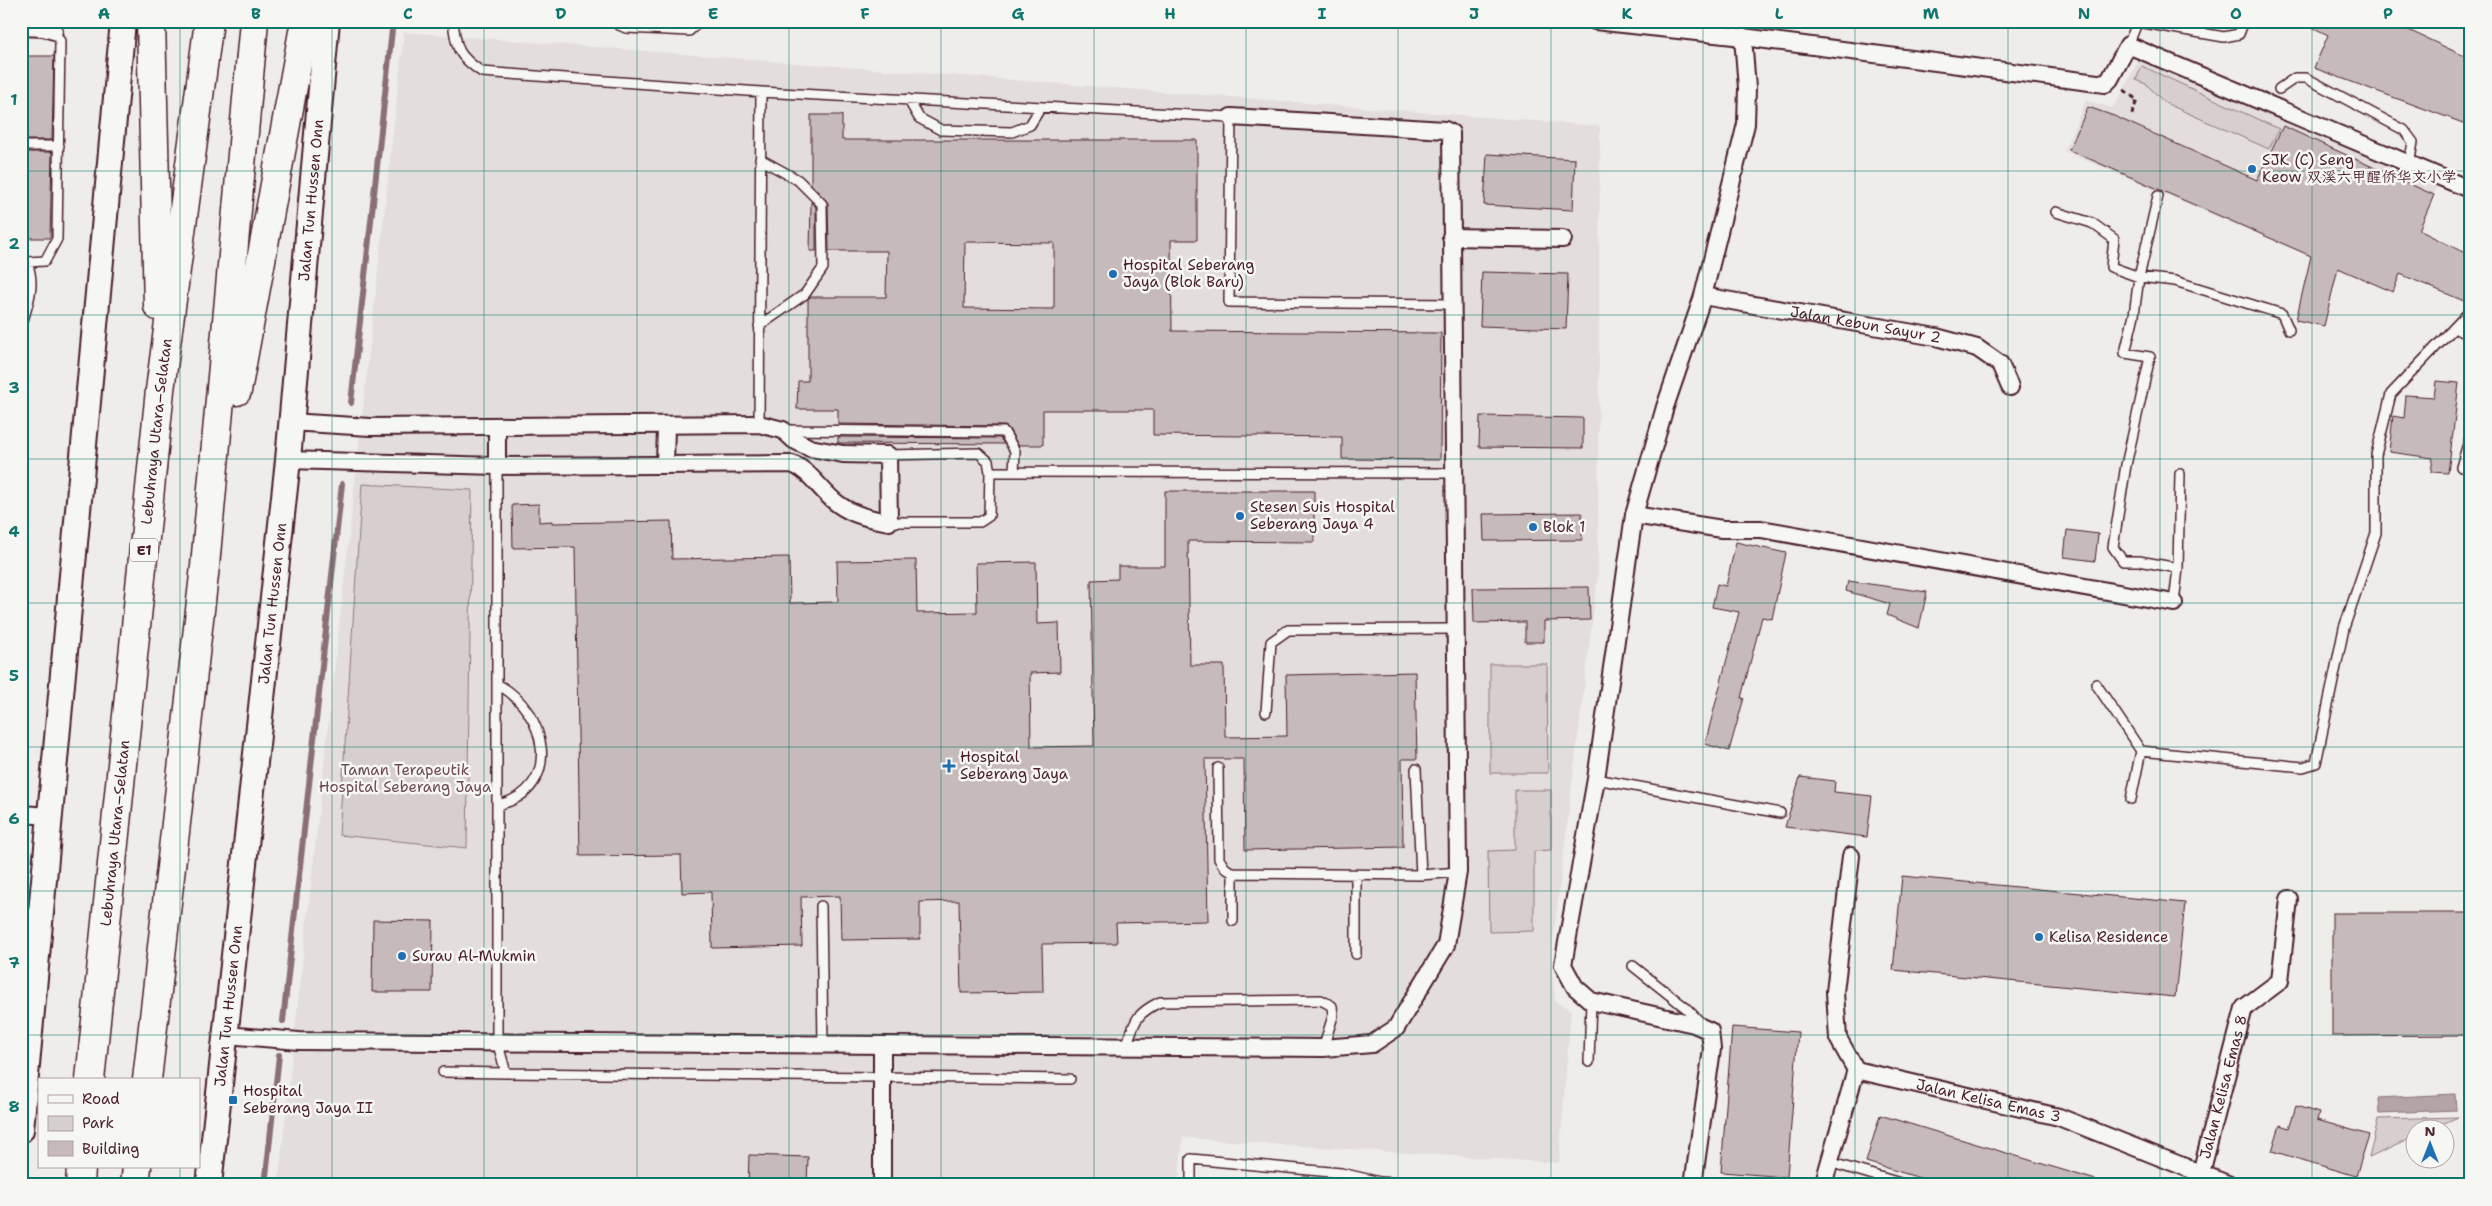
<svg xmlns="http://www.w3.org/2000/svg" width="2492" height="1206" viewBox="0 0 2492 1206" font-family="'Shantell Sans','LXGW WenKai TC',sans-serif">
<rect width="100%" height="100%" fill="#efedea"/>
<filter id="ink" filterUnits="userSpaceOnUse"><feTurbulence type="fractalNoise" baseFrequency=".02" numOctaves="2"/><feDisplacementMap in="SourceGraphic" scale="10" xChannelSelector="R" yChannelSelector="G"/><feConvolveMatrix kernelMatrix="1 2 1 2 8 2 1 2 1" color-interpolation-filters="sRGB"/></filter>
<g filter="url(#ink)">
<path fill="#e3dedc" d="M404,32l1196,94 -2,449 -47,381 4,45 16,9 -12,153 -376,-25 -5,47h-900z
M2140,57l146,62 151,68 -44,105 -329,-141 22,-51 26,8 7,-9z"/>
<path fill="#d7cfce" stroke="#90777c" d="M2142,66l137,63 -10,20 -104,-46 -19,-19 -10,-4z
M362,484l110,6 -5,358 -128,-13z
M1490,664h57l1,109h-58z
M1515,790h36v60l-17,1v80l-45,1 -1,-81 27,-1z
M2458,1117l-25,11h-19v9l-45,21 9,-39z"/>
<path fill="#b4a4a5" stroke="#8a6f74" d="M2455,1094l1,16 -77,3 -1,-15z"/>
<g fill="none" stroke-linecap="round" stroke-linejoin="round">
<path stroke="#8a6f74" stroke-width="6" d="M351,403l42,-382
M283,1021l59,-537
M265,1185l14,-130"/>
</g>
<path fill="#c6babb" stroke="#4a1f2b" fill-rule="evenodd" d="M2300,21h89l82,38v67l-157,-58 14,-33z
M21,56h33l-2,84h-31z
M2088,107l26,9 143,64 26,-54 151,69 -15,35 52,26v48l-71,-30 -7,18 -55,-24 -14,58 -28,-6 15,-64 -242,-106z
M811,115h31v25h355v100h-26l1,91 269,2 -1,127 -98,-1v-22l-189,-2v-25h-110v35h-25l-9,-16 -4,-3 -167,-2v-15h-41l1,-28h10v-82l2,-2h76l1,-46h-58l-1,-48 -17,-19zM965,242l89,1v66l-90,-1z
M21,152h31l-2,86h-29z
M1487,154l88,5 -2,51 -89,-5z
M811,202l5,5v44h-6z
M1482,272l86,2 -2,55 -86,-3z
M2436,381l23,2 -11,90 -17,-1 2,-14 -44,-6 4,-36 11,2 2,-23 28,2z
M1480,416l103,2v30l-104,-1z
M838,437l162,1 4,6 -166,-1z
M1165,491h149v51l-126,-1 2,124h34l1,72 62,-1 -1,-61 129,-3 2,87h-15l1,88 -158,3 -1,-91h-39l3,162 -92,2 1,20 -75,1 1,48 -82,1 -2,-92 -39,1v37l-79,1 -1,-44 -39,1 1,49 -90,2 -1,-56 -29,1 -1,-38 -101,1 -5,-309 -62,1 -1,-43 27,-1v18l13,-1v2l119,-2 1,38 117,-2 1,46 48,-1 -1,-41 79,-1 1,53 60,-1 -1,-49 60,-1 1,62 22,-1 1,49 -30,1 1,74 63,-1 -3,-166 27,-1v-13h47z
M1582,513v27l-98,1 -1,-27z
M2067,530l31,4 -3,27 -31,-4z
M1736,542l50,11 -14,66 -10,-2 -21,81h3l-15,53 -24,-7 34,-132 -27,-5 5,-23 9,2z
M1848,581l79,11 -8,36 -32,-13 3,-11 -44,-13z
M1589,587l1,33 -46,1v21h-19v-20l-51,1 -1,-35z
M1800,777l35,4 -1,11 38,4 -5,41 -82,-10z
M1902,876l283,27 -10,94 -282,-27z
M2332,913h139v122l-139,1z
M373,920l60,1 -1,71h-60z
M1732,1027l66,5 -11,145 -66,-5z
M2296,1106l23,7 -2,7 52,15 -13,41 -84,-25 8,-26 9,3z
M1880,1115l216,65 -1,5h-151l-78,-23z
M749,1155l59,2 -1,28h-59z"/>
<g fill="none" stroke-linecap="round" stroke-linejoin="round">
<defs>
<path id="service" d="M453,21c3,28 5,35 29,51l279,20 470,25 -2,185 223,2
M618,21l1,4 7,3 63,3 11,-10
M2138,22l86,15 15,-3 5,-13
M2128,45l10,-24
M2279,89l16,-11h11l98,52 9,12 -4,23
M908,99l11,19 22,12 71,2 18,-7 11,-18
M21,146h38
M2158,196l-19,81 -5,38 -9,38 25,4 -24,108 -13,82 10,14h16l39,7
M2056,212l36,11 22,16 -3,28 28,10 36,4 107,33 7,16
M27,262l18,-1 12,-22 3,-198 -6,-10
M759,326l46,-32 18,-26 -1,-64 -24,-24 -38,-21
M21,327c7,-24 15,-41 6,-65l-5,-1
M2455,328l16,9
M759,424l2,-332
M783,430l221,2 11,19 -1,21
M888,455l91,-2 9,8 2,11 -1,44 -9,6h-91
M497,466v575l9,32 564,6
M2461,467l10,-33
M990,472l463,1
M2174,603l4,-35 2,-94
M497,684c50,26 68,106 0,121
M2096,684l45,67 162,16 13,-4 28,-135 32,-95v-78l15,-61 80,-84
M1266,712l5,-70 17,-12 166,-1
M1218,768l1,91 6,9 8,5 188,2 37,-3
M1416,769l5,106
M1596,779l184,34
M2131,799l10,-48
M1233,873v48
M1356,875v79
M821,906l2,139
M1633,966l53,42 16,16
M1126,1047c9,-26 9,-33 34,-45l161,-2 11,6 1,10 -10,32
M1589,1062l2,-61
M443,1072l63,1
M1829,1162l78,23
M1191,1185v-26l150,14 39,9 44,3"/>
<g id="minor">
<path d="M1595,21l148,16 362,47 5,-5 18,-34 343,145"/>
<path d="M21,27l23,1 10,3"/>
<path d="M1451,237l112,2"/>
<path id="s1" d="M1703,296l233,41 41,11 23,16 10,23"/>
<path d="M497,427v39"/>
<path d="M288,460l209,6 295,-2c19,7 29,28 46,40 15,11 33,15 51,18l-1,-67 -45,-1 -33,-6 -16,-8 -11,-10 -24,-6 -389,3 -80,-5"/>
<path d="M665,465l1,-39"/>
<path d="M1634,515l88,14h39l413,74"/>
<path d="M21,814l29,2"/>
<path d="M1851,856l-16,136 3,46 18,32"/>
<path d="M226,1035l73,6 1024,7 49,-4 24,-16 50,-83 12,-73 -7,-739 -6,-3 -214,-13"/>
<path id="s2" d="M1856,1070l203,47 171,68"/>
<path id="s3" d="M2201,1173l43,-165 36,-27 9,-82"/>
<path d="M882,1185v-140"/>
<path d="M1693,1185l19,-136 -2,-18 -16,-7 -103,-23 -16,-14 -12,-22 33,-186 38,-264 31,-108 38,-111 43,-172 1,-36 -4,-51"/>
<path d="M1823,1185l33,-115"/>
</g>
<g id="secondary">
<path d="M21,1130l102,-1109"/>
<path id="s4" d="M209,1185l79,-725 39,-439"/>
</g>
<g id="motorway">
<path d="M151,21l7,285"/>
<path d="M237,391l68,-370"/>
<path id="s5" d="M90,1080l70,-690 49,-369"/>
<path d="M147,1080l58,-514 49,-545"/>
<path d="M80,1185l1,-18"/>
<path d="M135,1185l2,-18"/>
</g>
</defs>
<use href="#service" stroke="#4a1f2b" stroke-width="12"/>
<use href="#minor" stroke="#4a1f2b" stroke-width="20"/>
<use href="#secondary" stroke="#4a1f2b" stroke-width="28"/>
<use href="#motorway" stroke="#4a1f2b" stroke-width="31"/>
<path stroke="#4a1f2b" stroke-width="3" stroke-dasharray="5 4" stroke-linecap="butt" d="M2124,90l13,10 -6,17"/>
<use href="#service" stroke="#f6f6f2" stroke-width="9"/>
<use href="#minor" stroke="#f6f6f2" stroke-width="16"/>
<use href="#secondary" stroke="#f6f6f2" stroke-width="24"/>
<use href="#motorway" stroke="#f6f6f2" stroke-width="28"/>
</g>
</g>
<path fill="none" stroke="#0f766e" stroke-width="1" stroke-opacity="0.55" d="M180,21v1059M332,21v1164M484,21v1164M637,21v1164M789,21v1164M941,21v1164M1094,21v1164M1246,21v1164M1398,21v1164M1551,21v1164M1703,21v1164M1855,21v1164M2008,21v1164M2160,21v1164M2312,21v1164M21,171h2450M21,315h2450M21,459h2450M21,603h2450M21,747h2450M21,891h2450M21,1035h2450M180,1167v18"/>
<g fill="#1f6fb2" stroke="#f6f6f2" stroke-width="2">
<circle cx="2252" cy="169" r="5"/>
<circle cx="1113" cy="274" r="5"/>
<circle cx="1240" cy="516" r="5"/>
<circle cx="1533" cy="527" r="5"/>
<path d="M946.5 758.5h5v5h5v5h-5v5h-5v-5h-5v-5h5z"/>
<circle cx="2039" cy="937" r="5"/>
<circle cx="402" cy="956" r="5"/>
<rect x="228" y="1095" width="10" height="10" rx="2.5"/>
</g>
<g text-anchor="middle" stroke-width="5" stroke-linejoin="round" paint-order="stroke">
<rect fill="#f6f6f2" stroke="#7e6067" stroke-width="1" x="130" y="538.5" width="28" height="23" rx="4"/>
<g font-size="14" font-weight="bold" fill="#4a1f2b">
<text x="144" y="555">E1</text>
</g>
<g font-size="15" fill="#4a1f2b" stroke="#f6f6f2" text-anchor="start">
<text x="2262" y="165">SJK (C) Seng<tspan x="2262" dy="17">Keow 双溪六甲醒侨华文小学</tspan></text>
<text x="1123" y="270">Hospital Seberang<tspan x="1123" dy="17">Jaya (Blok Baru)</tspan></text>
<text x="1250" y="512">Stesen Suis Hospital<tspan x="1250" dy="17">Seberang Jaya 4</tspan></text>
<text x="1543" y="532">Blok 1</text>
<text x="960" y="762">Hospital<tspan x="960" dy="17">Seberang Jaya</tspan></text>
<text x="2049" y="942">Kelisa Residence</text>
<text x="412" y="961">Surau Al-Mukmin</text>
<text x="243" y="1096">Hospital<tspan x="243" dy="17">Seberang Jaya II</tspan></text>
</g>
<g font-size="15" fill="#4a1f2b" stroke="#f6f6f2">
<text dy="5" stroke="none"><textPath href="#s4" startOffset="990">Jalan Tun Hussen Onn</textPath></text>
<text dy="5" stroke="none"><textPath href="#s1" startOffset="165">Jalan Kebun Sayur 2</textPath></text>
<text dy="5" stroke="none"><textPath href="#s5" startOffset="652">Lebuhraya Utara–Selatan</textPath></text>
<text dy="5" stroke="none"><textPath href="#s4" startOffset="585">Jalan Tun Hussen Onn</textPath></text>
<text dy="5" stroke="none"><textPath href="#s5" startOffset="248">Lebuhraya Utara–Selatan</textPath></text>
<text dy="5" stroke="none"><textPath href="#s4" startOffset="180">Jalan Tun Hussen Onn</textPath></text>
<text dy="5" stroke="none"><textPath href="#s3" startOffset="89">Jalan Kelisa Emas 8</textPath></text>
<text dy="5" stroke="none"><textPath href="#s2" startOffset="136">Jalan Kelisa Emas 3</textPath></text>
</g>
<g font-size="15" fill="#6d4b54" stroke="#f6f6f2">
<text x="405" y="775">Taman Terapeutik<tspan x="405" dy="17">Hospital Seberang Jaya</tspan></text>
</g>
</g>
<rect width="2492" height="1206" fill="none" stroke="#f6f6f2" stroke-width="55"/>
<rect x="38" y="1078" width="162" height="90" fill="#f6f6f2" stroke="#b1a0a2"/>
<rect x="48" y="1095" width="25" height="8" fill="#f6f6f2" stroke="#b1a0a2"/>
<text x="82" y="1104" font-size="15" fill="#4a1f2b">Road</text>
<rect x="48" y="1116" width="25" height="15" fill="#d7cfce" stroke="#b1a0a2"/>
<text x="82" y="1128" font-size="15" fill="#4a1f2b">Park</text>
<rect x="48" y="1141" width="25" height="15" fill="#c6babb" stroke="#b1a0a2"/>
<text x="82" y="1154" font-size="15" fill="#4a1f2b">Building</text>
<g transform="translate(2430 1144)"><circle r="24" fill="#f6f6f2" stroke="#b1a0a2"/>
<path d="M0-4L9 19L0 12L-9 19Z" fill="#1f6fb2"/>
<text y="-8" font-size="14" font-weight="bold" text-anchor="middle" fill="#4a1f2b">N</text>
</g>
<rect x="28" y="28" width="2436" height="1150" fill="none" stroke="#0f766e" stroke-width="2"/>
<g font-size="16" text-anchor="middle" font-weight="bold" fill="#0f766e">
<text x="104" y="19">A</text>
<text x="256" y="19">B</text>
<text x="408" y="19">C</text>
<text x="561" y="19">D</text>
<text x="713" y="19">E</text>
<text x="865" y="19">F</text>
<text x="1018" y="19">G</text>
<text x="1170" y="19">H</text>
<text x="1322" y="19">I</text>
<text x="1474" y="19">J</text>
<text x="1627" y="19">K</text>
<text x="1779" y="19">L</text>
<text x="1931" y="19">M</text>
<text x="2084" y="19">N</text>
<text x="2236" y="19">O</text>
<text x="2388" y="19">P</text>
<text x="14" y="105">1</text>
<text x="14" y="249">2</text>
<text x="14" y="393">3</text>
<text x="14" y="537">4</text>
<text x="14" y="681">5</text>
<text x="14" y="824">6</text>
<text x="14" y="968">7</text>
<text x="14" y="1112">8</text>
</g>
</svg>
